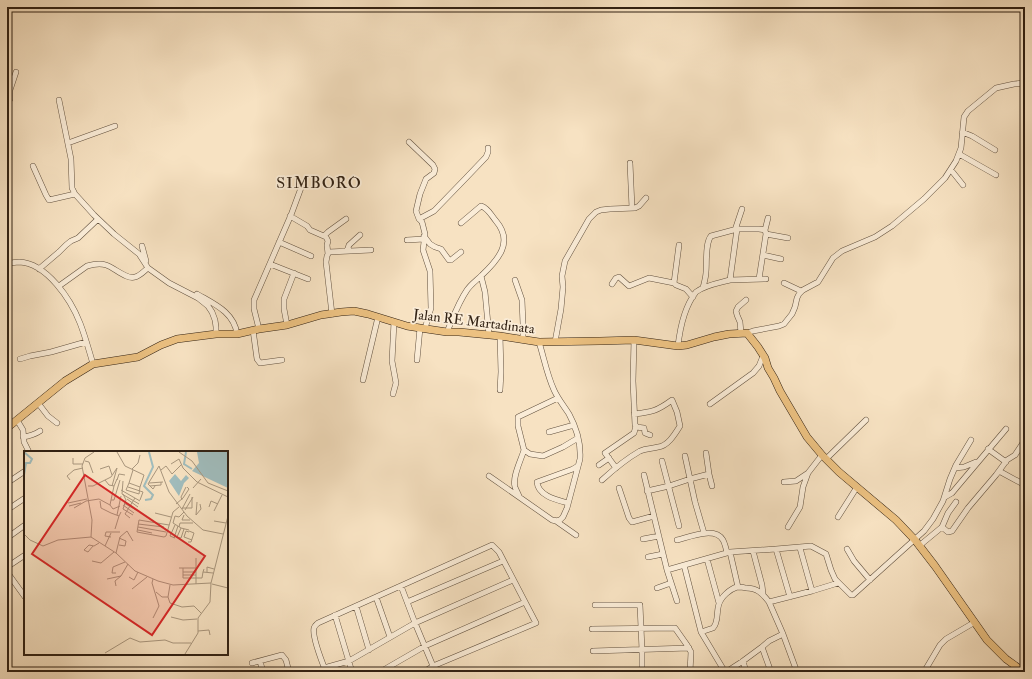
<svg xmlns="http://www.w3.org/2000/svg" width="1032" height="679" viewBox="0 0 1032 679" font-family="'IM FELL Double Pica',serif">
<rect width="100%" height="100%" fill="#f7e2c2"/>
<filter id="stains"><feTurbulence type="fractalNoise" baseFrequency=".005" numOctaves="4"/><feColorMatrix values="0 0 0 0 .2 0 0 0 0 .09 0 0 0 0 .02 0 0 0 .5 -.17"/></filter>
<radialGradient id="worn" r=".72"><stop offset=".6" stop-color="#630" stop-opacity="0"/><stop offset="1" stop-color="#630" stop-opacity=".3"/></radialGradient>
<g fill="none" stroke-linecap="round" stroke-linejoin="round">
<defs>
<path id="minor" d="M10,99v-9l6,-18
M59,100l12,59 1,29 3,6 19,21 20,19 25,20 9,14 21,15 29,15 10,8 4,6 3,8 1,7v7
M962,132l10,4 23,14
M409,142l24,23 2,4 -1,4 -8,6 -6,15 -4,17 3,8
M68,143l47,-17
M959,154l37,21
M630,163l2,45
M33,166l13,29 3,5 26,-6
M951,170l12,15
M290,216l17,10 3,4 16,7 2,4 -1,4 1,9
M735,230l7,-21
M765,230l3,-12
M766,234l22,4
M324,236l4,-4 18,-13
M424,236l6,8 5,3 6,2 8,11h2l10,-8
M407,240l17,-1
M279,242l32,14
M679,245l-5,38 2,2 10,4 7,8
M142,246l4,15
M347,251l2,-6 11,-10
M763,255l18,4
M7,264c4,-1 8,-2 12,-2 28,1 52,38 61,61 5,13 9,27 13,41
M270,264l38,15
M39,269l20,-17 7,-7 5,-4 7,-3 20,-19
M481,276l4,16 4,43
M515,280l7,20 1,24v16
M730,280l36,-1
M784,283l17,8
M612,284l4,-6 3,-1 10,9 20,-8 25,5
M59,286l28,-20c7,-2 13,-3 19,-1 9,3 21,15 29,12 5,-1 9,-6 13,-9
M703,288c1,-5 3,-11 3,-16 1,-10 -1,-29 5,-36l26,-7h22l6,1 1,4 -7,45
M197,294c17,10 37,18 40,40
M332,314l-6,-52 1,-6 2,-4 42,-2
M287,325l-3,-16v-10l10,-26
M259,329l-5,-20v-9l37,-85 10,-27
M425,329l1,-4 5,-17 -1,-37 -7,-21 2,-16 -3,-12 -3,-3 15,-8 31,-32 21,-22 2,-5v-4
M253,330l4,29 3,4 22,-3
M447,332c6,-14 11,-29 20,-42 4,-6 9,-9 15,-15 16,-15 32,-33 14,-54 -5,-6 -8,-13 -15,-15l-20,17
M741,333l-1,-11 -3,-7 -1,-4 2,-4 8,-7
M747,333l6,-2 26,-5 5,-2 8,-10 3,-7 2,-9 2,-4 4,-4 15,-8 15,-24 9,-7 33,-14 17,-11 32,-27 21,-21 11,-17 5,-13 3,-31 4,-6 28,-23 18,-4 11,-1
M500,336l1,36 -1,18
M634,340l-1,41 2,44 1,2 8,1 1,5 5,2
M555,342l6,-33 2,-22 -1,-11 3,-15 24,-42 7,-7 5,-2 9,-1 25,-1 4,-2 7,-8
M678,346c2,-18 7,-40 18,-54 9,-7 23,-9 34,-12l7,-51
M20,359l10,-3 21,-4 35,-10
M417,360l3,-32
M363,380l15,-63
M393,394l3,-11 -4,-22 2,-39
M558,398l-40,19v9l6,24 6,4 13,2 20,-9 15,-9
M38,403l10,13 9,7
M710,404l43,-31 6,-7 4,-10
M17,420l6,10 1,12 5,10
M549,432l25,-7
M23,437c7,-1 11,-2 17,-6
M988,449l18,13
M685,456l10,46 9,31
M826,459l40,-39
M662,461l17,65
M599,465l10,-7
M616,468l-11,-15 29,-20 2,-7
M955,468l9,-1 12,-5
M999,471l24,13
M709,474l3,12
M644,475l23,95
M489,476l63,44 4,1 4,-1 3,-3 4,-9 13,-49c1,-15 -4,-32 -11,-45 -5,-8 -11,-15 -15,-24 -7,-15 -10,-32 -15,-48
M602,480c12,-11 24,-21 38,-29 7,-3 11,-2 18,-4 10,-1 17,-13 22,-21l-3,-14 -5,-12c-15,11 -20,12 -38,14
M784,482l12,-1 12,-8
M7,483l18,-12
M619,488l10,30 3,4 22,-6
M647,491l22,-5 21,-7 19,-5 -3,-21
M519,496c-1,-3 -3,-6 -4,-9 -3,-10 6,-27 9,-37
M945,497l7,-4 5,-6 49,-58
M568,503c-11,-3 -30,-7 -31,-21l36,-13 5,-3
M7,510l18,-12
M838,517l19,-30
M556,521l20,14
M788,527l12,-20 3,-20 5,-14 14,-18
M942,527l6,-14 8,-11
M7,538l18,-13
M643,539l16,-3
M677,540c12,-3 38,-14 46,0 2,4 3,8 4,13
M919,546l23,-19 6,5 4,-1 16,-23 28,-33 11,-15 8,-5 8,-12
M800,548l12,43
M776,549l14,48
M847,549l7,12 16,19
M753,551l9,34 1,9
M730,552l8,35
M648,557l15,-3
M707,559l12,44
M684,565l17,67 24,40
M7,567l18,-12
M7,572l18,25
M401,586l14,37 18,43
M657,588l14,-5
M376,597l14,40
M677,601l-10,-31 63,-18 46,-3 35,-3 15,8 5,16 4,9 16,16h2l71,-64 9,-12 10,-18 7,-22 6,-14 15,-25
M407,602l96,-41
M595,605h45l2,45v22
M356,606l13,44
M335,615l17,57
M592,629l83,-1 12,17 4,7 -1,20
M701,632l12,-4c6,-6 3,-16 6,-24 2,-7 11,-15 18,-17 3,0 6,0 9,1 11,0 16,5 23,14
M783,634l14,38
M593,651l96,-3
M260,661l3,11
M743,661l3,11
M252,663l30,-8 4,5 3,12
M324,668l25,-7 66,-38 98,-43
M326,672c-4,-10 -14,-36 -12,-44 1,-3 2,-3 4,-5l174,-78 7,7 37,71 -103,43 -9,6
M380,672l45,-26 100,-44
M653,672l37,-1
M726,672l17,-11 19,-14
M771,672l-9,-25 7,-6 14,-7 -14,-32 43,-11 26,-8
M924,672l16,-27 6,-6 29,-17"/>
<path id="highway" d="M7,428l58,-47 28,-17 45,-7 23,-12 16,-6 39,-5h21l22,-5 28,-4 34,-10 20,-3 13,-1 14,3 39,12 13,2 27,4h12l41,4 39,6 61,-1 34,-1 44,6 9,-1 27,-8 15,-3 18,-1 11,14 7,11 3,10 6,10 6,13 27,46 15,18 17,17 57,48 19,20 20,26 52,74 19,19 18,13"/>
</defs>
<use href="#minor" stroke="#62513f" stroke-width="6"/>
<use href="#highway" stroke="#312113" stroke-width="8"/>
<use href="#minor" stroke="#faecd7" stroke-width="5"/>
<use href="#highway" stroke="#ecc181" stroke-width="7"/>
</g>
<g text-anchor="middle" stroke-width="3.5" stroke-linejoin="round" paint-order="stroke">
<g font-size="14" fill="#312113" stroke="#faecd7">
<text transform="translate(474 321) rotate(7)" y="5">Jalan RE Martadinata</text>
</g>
<g font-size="16" letter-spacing="1" fill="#312113" stroke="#faecd7">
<text x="319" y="188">SIMBORO</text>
</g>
</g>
<g transform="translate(24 451)">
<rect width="204" height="204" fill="#f7e2c2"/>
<path d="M173,1h31v36l-36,-17 7,-8zM151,23l6,7 5,-6 3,3 -5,5 -5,13 -10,-15z" fill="#a0bcbc"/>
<path fill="none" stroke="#a0bcbc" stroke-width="2" d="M162,1l-2,12 8,5M0,24l2,-12h4l2,-4 -8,-7M121,49l6,-1 2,-4 -9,-9 9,-19 -4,-15M204,112v17"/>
<path fill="none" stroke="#a8957c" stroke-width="1" d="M70,1l-9,6 -3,8 10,54 -1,17 25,16 19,18 23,10 15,4 38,-2 -1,19 -12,16v15l-13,21M93,1l8,14 19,9 -4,12 -11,-4 4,-13M155,1l13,9 16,22 20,8M49,7v6h10M61,10l4,1 4,11M147,13l8,-5 4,9 14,14 31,15M76,18l9,-3 3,9M108,18l6,-6 2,-8M137,19l5,-4 6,8 9,-9M46,29l-3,-4 7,-6 9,-2M81,29l4,5 5,1 3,-7M93,29l2,-6 6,1M99,30l-1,13 17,10M105,32l-3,7 13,4 1,-7M125,32l14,-1M64,35h5l18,-9 6,-9 -5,18M126,35l11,-1v-3M131,35l-2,3 -5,-5 11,-18 10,26 18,24 16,14 20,4M104,36l15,5 -3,8M169,37l8,-9M97,39l19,11M99,43l3,6 -3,9 10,6M103,48l11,8M87,49l3,-14M158,49l-1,-3 5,-10M76,50l1,7 10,5 8,3 2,-4M173,51l-1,13 5,-6 -1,-5M44,52l19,-4M100,52l12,7M152,53l7,-6 6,-9 -2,-2M86,54l3,4 7,-3M99,54l11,8M45,55l12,-3M185,56l2,-6 7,3M50,57l12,-7 13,-2 11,6 1,-5h3l6,-20M158,57h10v-11M158,58l8,-15M161,59l8,-13M190,60l8,-16M131,62l16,4M93,64l4,-19M160,64l-2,5h8M106,67l-5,-4 10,-16M190,70l12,2M114,73l26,3M145,74l-30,-5 -2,12 27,5 2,-1 7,-24 6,-5M151,74l-5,11 5,2M114,76l28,5M155,76l1,-4h13M157,77l-8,-5 2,-7 4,1 5,-5M91,78l4,-13M114,79l14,3M165,81l-3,-1 -2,6 8,3M0,83l6,6 13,6 15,-6 33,-3M87,86l-6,-1 1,-4h14M152,86l5,1 3,-9M153,86l4,-9 8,2M150,87l4,-12M164,91h3l3,-9 -5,-2M95,94l6,1 1,-5 -7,-3M81,95l6,-13M60,99l5,-5 5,1 5,-3M60,99l4,2 5,-6M92,102l4,-16 7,-6 6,10M172,107v26M68,110l9,2 13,-11M155,117h4v4h13M159,117h13M180,118l-1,3 10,1M159,121v6h19l1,-6M183,121v-5l7,2M92,122h-4l1,-6 12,-5M159,124h13M105,126l5,3 4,-8M83,128l14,-3 7,-12M187,132l17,-67M188,133l16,4M146,134l-2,12 2,6 12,4 12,-1 7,7M92,135l-1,-5 6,-5M108,138l15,-12M132,141l6,5h6M147,166l12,3 14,-1M129,167l6,-12 -7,-23 1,-4M174,180l11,-1 1,5M81,202l25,-15 10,4 25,-2 8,3h18"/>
<path fill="#d62828" fill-opacity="0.15" stroke="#d62828" stroke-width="2" d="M61,24l120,81 -53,79 -120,-81z"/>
<rect width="204" height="204" fill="none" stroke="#312113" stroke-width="2"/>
</g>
<rect width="1032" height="679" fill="none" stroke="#f7e2c2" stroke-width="24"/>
<rect x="8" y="8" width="1016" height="663" fill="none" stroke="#312113" stroke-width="2"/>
<rect x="12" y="12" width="1008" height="655" fill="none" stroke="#312113"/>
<rect width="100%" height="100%" filter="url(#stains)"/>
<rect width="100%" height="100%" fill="url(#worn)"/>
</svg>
